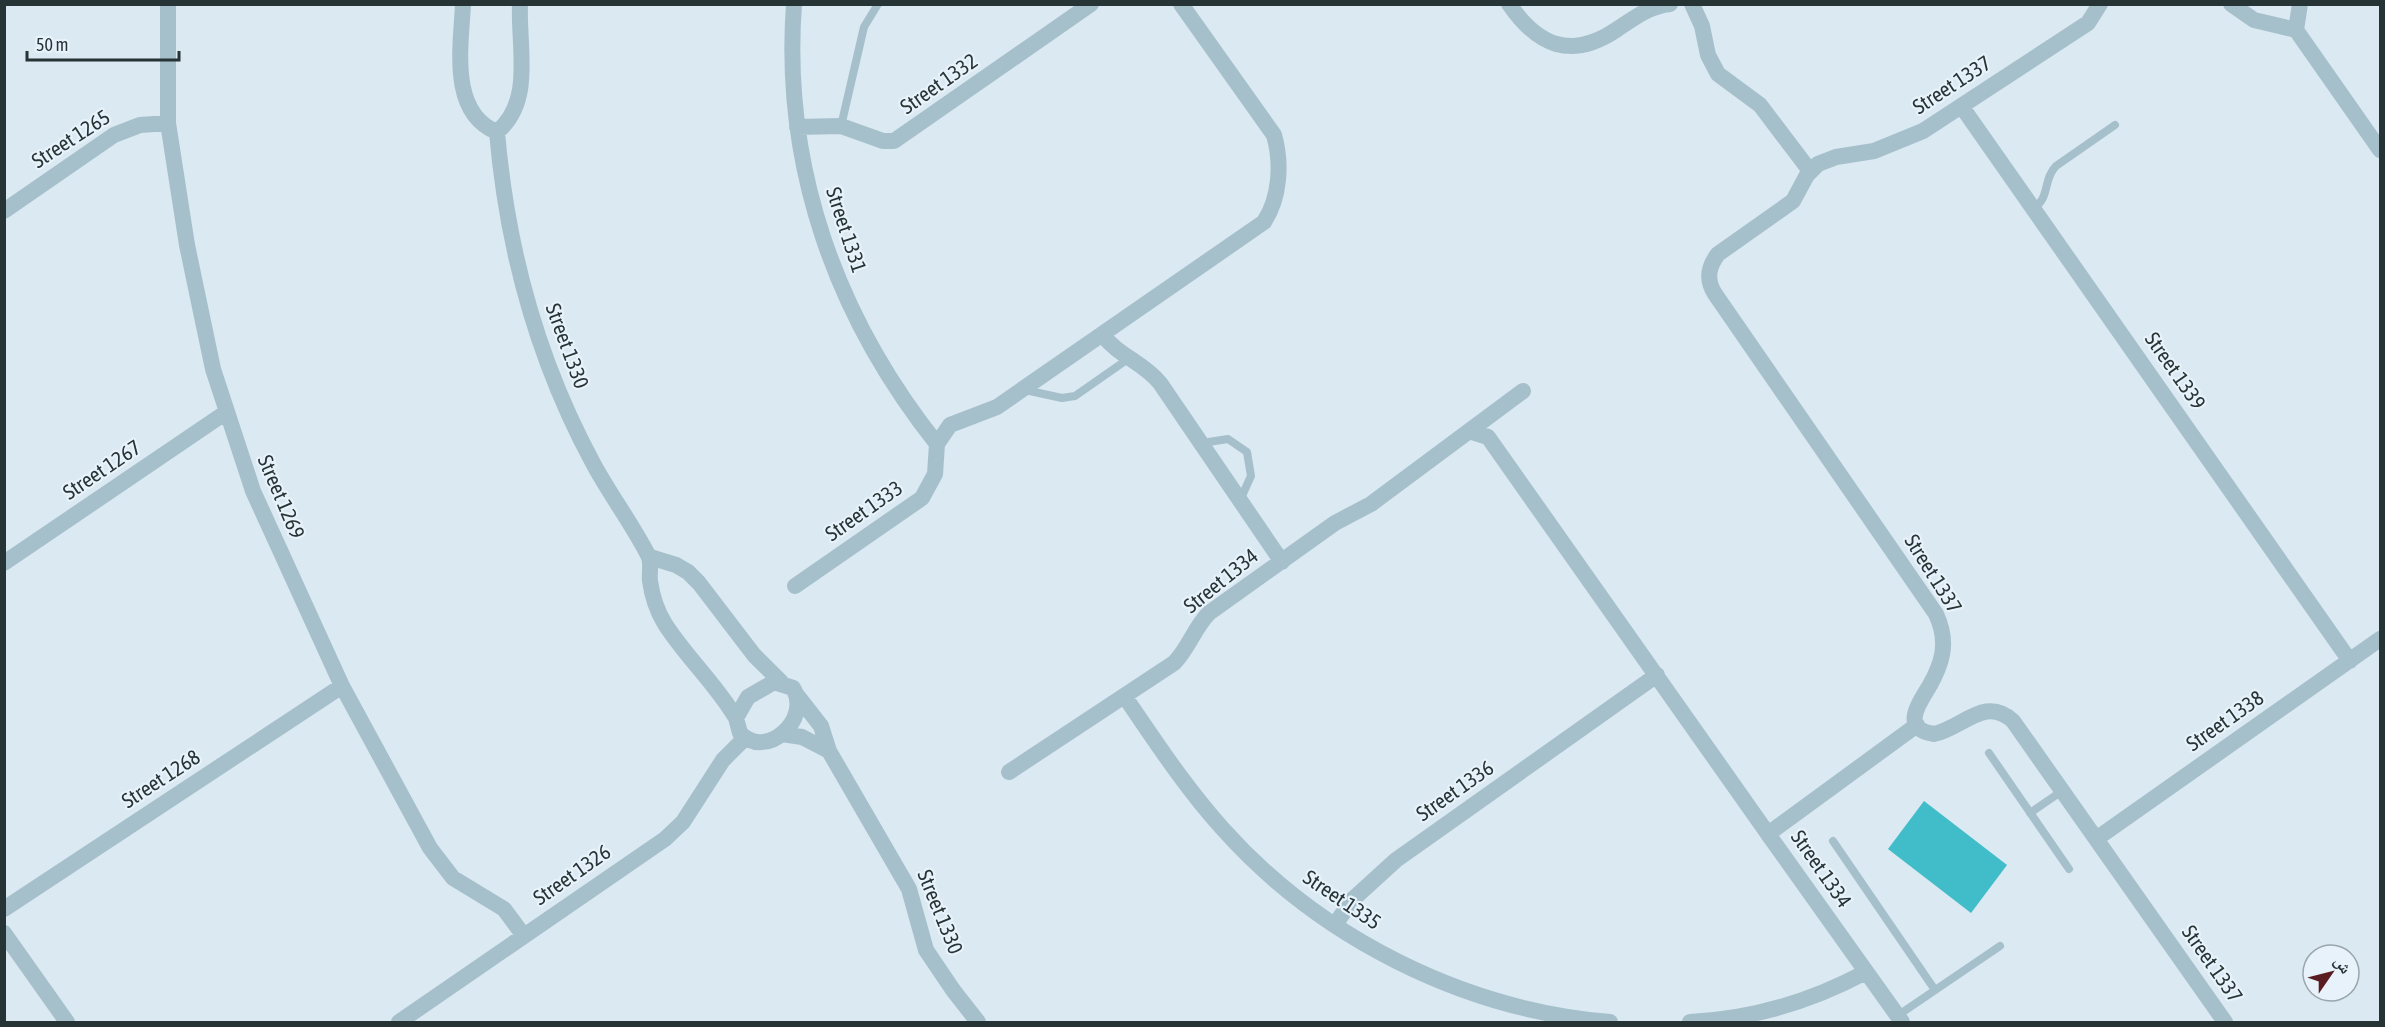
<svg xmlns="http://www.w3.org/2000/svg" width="2385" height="1027" viewBox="0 0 2385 1027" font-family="'Asap Condensed','Noto Naskh Arabic',sans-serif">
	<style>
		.building { fill: #41bdc9 }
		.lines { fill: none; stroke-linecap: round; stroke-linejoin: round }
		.service { stroke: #a6c0cb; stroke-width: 8 }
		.minor { stroke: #a6c0cb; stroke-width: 16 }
		.labels { text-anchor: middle; stroke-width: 4.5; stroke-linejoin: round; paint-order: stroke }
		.street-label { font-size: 21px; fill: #273436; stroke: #e7f2fa }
	</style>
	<rect width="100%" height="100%" fill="#dae9f2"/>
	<path class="building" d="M1924,801L2007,865L1971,913L1888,849Z"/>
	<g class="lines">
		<path class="service" d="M841,126L864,27L878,4
			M2034,208C2050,198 2043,179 2056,166L2115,125
			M1025,390L1062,398L1075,396L1128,359
			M1202,443L1228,439L1247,452L1251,476L1241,498
			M1989,753L2069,869
			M2030,813L2062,791
			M1833,841L1935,990
			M1897,1016L2000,946"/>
		<path class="minor" d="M168,4V123L187,245L213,369L253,491L342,686L430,848L453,878L504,909L524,936
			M463,4C461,46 449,113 497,132
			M794,4C782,167 836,317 937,444
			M1509,4C1538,46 1571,60 1616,30C1633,19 1649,6 1670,4
			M1692,4L1702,26L1708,55L1718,74L1760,105L1810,171
			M2100,4L2088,23L1923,131L1874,151L1836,157L1818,164L1807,175L1793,201L1718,254C1708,267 1706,280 1715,294L1936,614C1942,627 1945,640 1942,655C1940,665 1935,676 1930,685C1920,702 1899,729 1934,734C1963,728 1985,695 2013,721L2225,1022
			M2231,4L2254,20L2296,30
			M2300,4L2296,30L2380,150
			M1962,107L2350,661
			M797,127L841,126L883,141H894L1091,4
			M497,132C507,249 538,362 594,465C611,496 632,524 648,555C652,562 649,573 650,581C652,596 657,611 665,624C686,657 716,684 736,718
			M497,132C534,101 518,48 520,4
			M4,211L114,135L140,125L168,123
			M1102,334C1118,356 1143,362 1160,383L1282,562
			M1469,431L1488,437L1768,834
			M650,557L676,565L688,572L699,583L754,655L781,682
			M4,563L225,413
			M795,586L922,498L935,474L937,444L950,425L997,407L1264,222C1280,198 1282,163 1274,135L1181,4
			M774,682L793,688C812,719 766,761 740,733L736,718L748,697Z
			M796,694L821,726L829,751L909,889L926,950L953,990L978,1022
			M1125,697C1156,742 1185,787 1222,828C1320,938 1464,1010 1610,1022
			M782,734L802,737L829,751
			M1009,772L1174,663C1189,648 1194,628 1209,613L1335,523L1371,504L1523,391
			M2096,839L2380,639
			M4,909L342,686
			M1335,925L1351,901L1396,860L1657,675
			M4,933L67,1022
			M399,1022L665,839L683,822L723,760L745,738
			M1690,1022C1754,1019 1810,1002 1866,972
			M1902,1022L1768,834L1917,725"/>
	</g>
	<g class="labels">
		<g class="street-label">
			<text transform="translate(939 84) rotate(-35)" y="7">Street 1332</text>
			<text transform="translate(1952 85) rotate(-33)" y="7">Street 1337</text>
			<text transform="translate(71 139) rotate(-33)" y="7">Street 1265</text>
			<text transform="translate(846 230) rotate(72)" y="7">Street 1331</text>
			<text transform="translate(567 346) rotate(70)" y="7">Street 1330</text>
			<text transform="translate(2175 371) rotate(55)" y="7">Street 1339</text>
			<text transform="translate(102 470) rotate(-34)" y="7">Street 1267</text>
			<text transform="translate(281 497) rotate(67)" y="7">Street 1269</text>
			<text transform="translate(864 511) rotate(-35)" y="7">Street 1333</text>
			<text transform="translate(1933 574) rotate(58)" y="7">Street 1337</text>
			<text transform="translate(1221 581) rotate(-39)" y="7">Street 1334</text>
			<text transform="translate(2225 721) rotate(-35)" y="7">Street 1338</text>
			<text transform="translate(161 779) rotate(-33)" y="7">Street 1268</text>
			<text transform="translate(1455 791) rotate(-35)" y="7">Street 1336</text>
			<text transform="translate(1821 869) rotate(55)" y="7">Street 1334</text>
			<text transform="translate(572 875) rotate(-35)" y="7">Street 1326</text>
			<text transform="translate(1342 900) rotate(34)" y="7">Street 1335</text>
			<text transform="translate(940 912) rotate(68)" y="7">Street 1330</text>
			<text transform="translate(2212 964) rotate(55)" y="7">Street 1337</text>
		</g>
	</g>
	<rect width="2385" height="1027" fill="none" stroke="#273436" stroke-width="12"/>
	<g transform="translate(2331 973) rotate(55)"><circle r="28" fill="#e7f2fa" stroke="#9aa6ac" stroke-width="1.5"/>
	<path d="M0-4.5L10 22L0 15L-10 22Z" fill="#591c21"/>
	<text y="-9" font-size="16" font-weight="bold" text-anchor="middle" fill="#273436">ش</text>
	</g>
	<path d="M27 51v9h152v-9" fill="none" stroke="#273436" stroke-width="3"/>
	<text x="36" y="51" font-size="18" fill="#273436" stroke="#e7f2fa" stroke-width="4.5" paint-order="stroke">50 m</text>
</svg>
